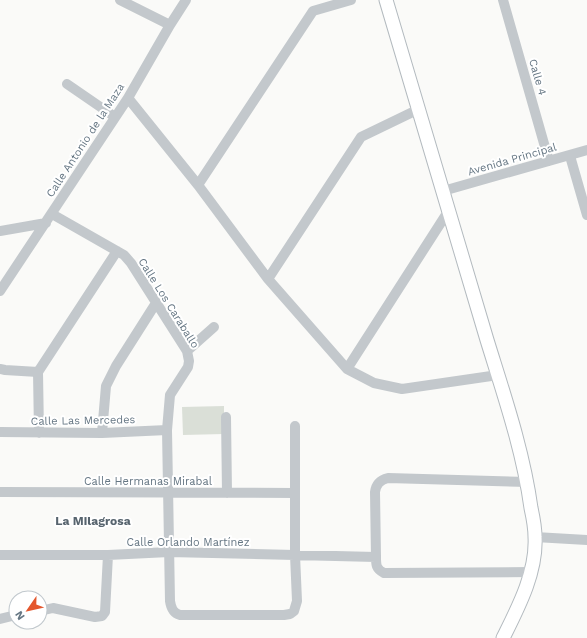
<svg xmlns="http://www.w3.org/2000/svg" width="587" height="638" viewBox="0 0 587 638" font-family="'Work Sans',sans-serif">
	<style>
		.green { fill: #dadfd7 }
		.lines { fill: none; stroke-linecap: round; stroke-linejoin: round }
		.secondary-casing { stroke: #b3babf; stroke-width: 15 }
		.street { stroke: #c3c8cc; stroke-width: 10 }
		.secondary { stroke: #fff; stroke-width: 13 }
		.labels { text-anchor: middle; stroke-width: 4; stroke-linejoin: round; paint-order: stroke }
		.street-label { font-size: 11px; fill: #657683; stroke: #fff }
		.neighbourhood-label { font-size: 12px; font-weight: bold; fill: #57646e; stroke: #fff }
	</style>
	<rect width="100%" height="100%" fill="#fafaf8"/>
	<path class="green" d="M224,406V434L183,435L182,407Z"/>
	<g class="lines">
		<defs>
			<path id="secondary" d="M386,0C420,113 454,226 487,340C504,395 523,450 531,508C533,517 535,528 535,537C537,572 518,608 503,638"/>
		</defs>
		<use href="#secondary" class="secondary-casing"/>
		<path class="street" d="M120,0L170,25
			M503,0L549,161
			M67,84L115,117
			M128,98L198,185L268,279L347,369L374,383L402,389L498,375
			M570,156L587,215
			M198,185L313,11L351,0
			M443,191L587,150
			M52,214L124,255L131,263L187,351L189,361L188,367L170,395L167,430L170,601C171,608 173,613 180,615H284L290,614L294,611L297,601L295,555V426
			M0,231L46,223
			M268,279L361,137L419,109
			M0,291L128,98L170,25L186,0
			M187,351L214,327
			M0,369L5,370L38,372
			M347,369L449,210
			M226,417L227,493
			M0,432L102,433L167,430
			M39,433L38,372L117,251
			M102,433L106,386L116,366L156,303
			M528,482L388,478C380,480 376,484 375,492L376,557C376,565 376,569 384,573L531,572
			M0,492L295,493
			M535,537L587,540
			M0,555H108L169,552L376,557
			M40,611L53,608L95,617L102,616L105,612L108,555
			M0,619L16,615"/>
		<use href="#secondary" class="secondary"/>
	</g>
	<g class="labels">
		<g class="street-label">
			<text transform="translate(538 77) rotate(74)" y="4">Calle 4</text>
			<text transform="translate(85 140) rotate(-57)" y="4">Calle Antonio de la Maza</text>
			<text transform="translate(512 159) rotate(-16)" y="4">Avenida Principal</text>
			<text transform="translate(169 303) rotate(58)" y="4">Calle Los Caraballo</text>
			<text transform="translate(83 420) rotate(-1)" y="4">Calle Las Mercedes</text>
			<text x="148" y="485">Calle Hermanas Mirabal</text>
			<text x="188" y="546">Calle Orlando Martínez</text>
		</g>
		<g class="neighbourhood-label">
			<text x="93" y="525">La Milagrosa</text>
		</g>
	</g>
	<g transform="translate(28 610) rotate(236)"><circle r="19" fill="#ffffff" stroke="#c1c8cd"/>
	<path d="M0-3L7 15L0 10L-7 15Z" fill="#e4572e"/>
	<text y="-6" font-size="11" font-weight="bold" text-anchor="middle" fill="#657683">N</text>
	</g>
</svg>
